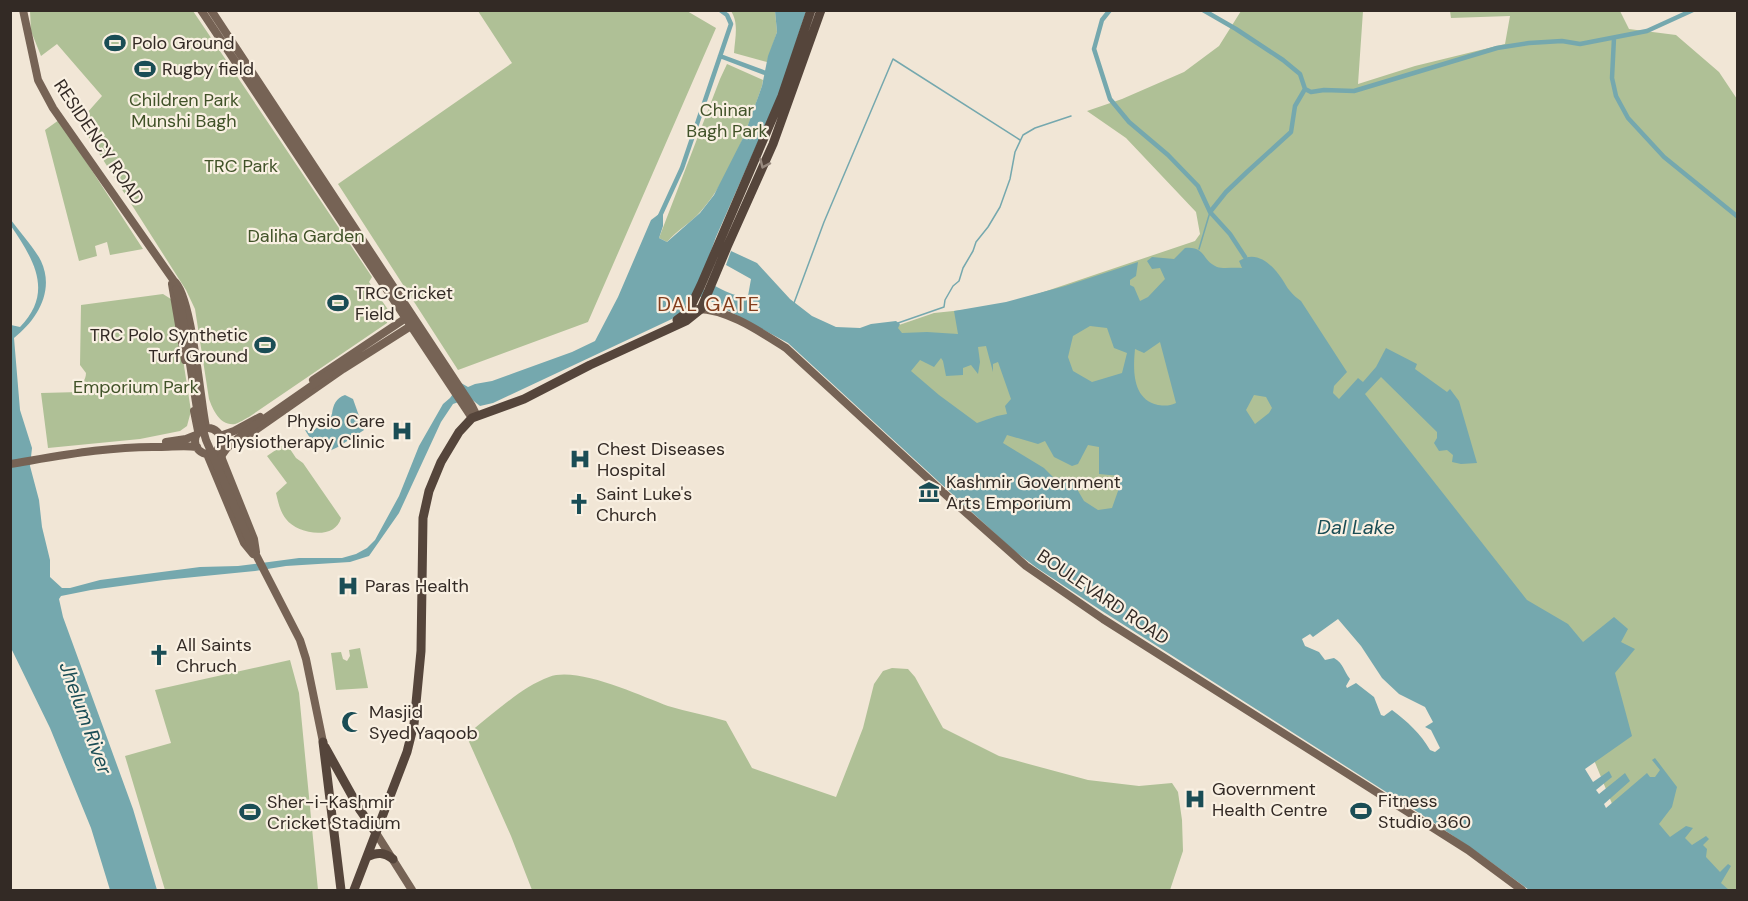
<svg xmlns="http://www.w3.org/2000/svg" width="1748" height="901" viewBox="0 0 1748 901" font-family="'DM Sans',sans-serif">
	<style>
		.green { fill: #afc096 }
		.water { fill: #75a8ae; fill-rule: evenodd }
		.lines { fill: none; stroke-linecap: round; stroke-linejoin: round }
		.stream { stroke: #75a8ae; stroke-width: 1.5 }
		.canal { stroke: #75a8ae; stroke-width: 4.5 }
		.major { stroke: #766355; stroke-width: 8 }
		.highway { stroke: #55453b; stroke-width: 9 }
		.major-bridge { stroke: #766355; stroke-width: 8 }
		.oneway { stroke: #97897e }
		.labels { text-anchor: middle; stroke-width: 4.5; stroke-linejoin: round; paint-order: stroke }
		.poi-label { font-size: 18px; fill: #332a25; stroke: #f9f0e2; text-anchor: start }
		.park-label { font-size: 18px; fill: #405228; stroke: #f9f0e2 }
		.street-label { font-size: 18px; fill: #332a25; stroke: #f9f0e2 }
		.neighbourhood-label { font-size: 20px; letter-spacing: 1.5px; fill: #843d1c; stroke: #f9f0e2 }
		.water-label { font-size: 20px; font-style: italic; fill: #1a4d55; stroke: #f9f0e2 }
	</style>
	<rect width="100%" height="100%" fill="#f1e6d6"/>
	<path class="green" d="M30,11H193L372,277L369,282L389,311L387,323L249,417C245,419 239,423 235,424C220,426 213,410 209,399L195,309L186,290L79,122L102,96L57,44L41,56L31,31Z
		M478,11H687L716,28L588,322L458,370L338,184L512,63Z
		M731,11H775L777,32L767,62L734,53C735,38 739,23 731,11Z
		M1241,11H1363L1358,84L1415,66L1505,44L1510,16L1451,18L1450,11H1620L1629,29L1676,35L1719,72L1737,99V890H1712L1615,811L1547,646L1353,563L1268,621L832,348L934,313L1002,306L1195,241L1200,234L1196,212L1126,138L1087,111L1122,99L1184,72L1219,46Z
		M727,64L763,80L762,86C747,129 731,177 701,211C691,223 677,230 667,242L659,238L720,79Z
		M59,120L143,249L110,255L107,242L95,246L97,256L79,261L45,130Z
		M163,294L174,301L191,411L187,426L180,431L140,439L48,448L41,393L80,392C80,384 86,381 86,373L80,365L81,305Z
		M286,443L296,458L303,463L341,518C335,541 297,534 286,519C280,512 278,501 276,493L287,483L267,456Z
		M360,648L368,688L336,690L331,653L341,652L343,659L347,661L350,656L349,650Z
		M290,660L299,693L318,890H165L125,756L171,743L155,690Z
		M892,668L908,669L915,677L943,728L999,756L1088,780L1139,786L1172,783L1178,792L1182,820L1183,851L1170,890H532L511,836L466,735C491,716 521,687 549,677C578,666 640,696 668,706C687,712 707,715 726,721L752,768L836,797L863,728L874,684L883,671Z"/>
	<path class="water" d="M775,11H806L780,92L716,237L698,287L712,293L715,286C725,291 737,298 748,296L751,279L726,265L731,251L757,263L790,299L812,316L836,327L860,328L871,324L896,321L900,324L898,328L902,333L927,332L958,334L954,311L1006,302L1065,286L1138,262L1136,276L1130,280V285L1134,287L1140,301L1148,297L1165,279L1160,268L1152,269L1147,261L1152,257L1174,259L1185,248C1206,246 1201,260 1217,267C1223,269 1235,267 1242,268L1239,261C1256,249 1272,264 1282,279C1285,283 1287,288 1290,291C1293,295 1297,298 1301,301L1347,372L1334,386L1333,393L1339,399L1358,378L1363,382L1376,367L1386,348L1417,364L1415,369L1447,392L1450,389L1459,401L1477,463L1461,464L1452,462L1453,455L1447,450L1439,451L1434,443L1437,438V432L1381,377L1365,394L1527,600L1568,624L1583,642L1614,617L1628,629L1621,642L1635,649L1615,673L1632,736L1585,769L1593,782L1609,771L1612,777L1596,790L1599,794L1625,773L1630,781L1604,804L1606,808L1647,773L1650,777H1655L1660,770L1652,760L1655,758L1677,787L1672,807L1659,824L1670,837L1686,826L1693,828L1685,838L1692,845L1706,836L1709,839L1703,845L1707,849L1706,857L1720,872L1728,864L1731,866L1721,883L1729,890H1529L1481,855L1427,818L1102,611L1037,568L1013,550L788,343L712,302L710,300L695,295L683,313L674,318L493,403L480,406L470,398L453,404L441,422L399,513L369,556L350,562L286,566L255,571L164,580L91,590L61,596L59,599L63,617L133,809L157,890H110L91,828L50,728L11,648L10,323L11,325L20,327C54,292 34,260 11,226V220C19,231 35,249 41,261C55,291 37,320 14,338L20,410L32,448L30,466L39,500L42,527L50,560V577L62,588H70L100,580L200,567L238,566L299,558H342L356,554L367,548L375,540L399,496L419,446L443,404L450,398L461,383L468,387L475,384L492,381L514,373L572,352L595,341L618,297L651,220L659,214L663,215V226L659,238L667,242L700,213L714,195L744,136L762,86L768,56L777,32ZM1090,326L1107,328L1114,348L1127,353L1122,373L1092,382L1073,371L1068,357L1073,336ZM1160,342L1176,403C1169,406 1166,406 1158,405C1132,399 1133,370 1135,349L1144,353ZM986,346L993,372V364L998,362L1011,399L1005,406L1007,414L997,416L977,423L939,395L911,371L920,360L934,367L941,358L943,361L946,376L963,375V368L971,365L978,374L980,362L978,347ZM1254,395L1266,397L1272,408L1269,413L1255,424L1246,410ZM1007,435L1038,444L1045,441L1054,457L1072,466L1078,464L1088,445L1099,447V474L1120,476L1118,491L1112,508L1098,510L1084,501L1070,477L1054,478L1044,468L1003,443ZM1338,619L1361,646L1382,678L1399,694L1425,707L1433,722L1425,727L1431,730L1440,748L1435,752L1430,750C1421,734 1407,721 1392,710L1384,716L1381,715L1374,697L1356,683L1347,688L1346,686L1350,679C1343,670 1344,664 1334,658L1325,660L1319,652L1305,646L1302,639L1310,634L1313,637Z
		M345,395L353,399L364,430L338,447L325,453L327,448C323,441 319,438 310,438L305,430L312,432L332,414C333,405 336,398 345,395Z"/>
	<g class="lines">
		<path class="stream" d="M1199,249L1210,212
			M794,303L824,222L893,59L1020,140
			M898,323L944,307L945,300L953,286L959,281L963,268L973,251L976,242L988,227L1000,207L1010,179L1015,152L1023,135L1035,128L1071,116"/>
		<path class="canal" d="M1110,10L1102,20L1094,49L1110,99L1129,122L1168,155L1198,186L1210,212L1230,234L1245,257
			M1203,10L1236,29L1283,60L1300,74L1305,89L1311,92L1324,90L1354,91L1497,48L1529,43L1562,41L1580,44L1647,31L1693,10
			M1614,38L1612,78L1616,96L1628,118L1664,157L1738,217
			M720,56L768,74
			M1210,212L1226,192L1247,172L1291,132L1295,106L1305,89
			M659,218L682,168L731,24L727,15L720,10"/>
		<path class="major" d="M23,10L38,80L53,108L174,281C192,295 200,399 206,427
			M201,10L472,418
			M211,10L472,406L477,416
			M172,284L185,360
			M696,309C726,308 762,333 786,348L946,495L1026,566L1103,619L1468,850L1522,890
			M313,380L409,316
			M194,411L198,431
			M195 441a13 13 0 1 1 26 0a13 13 0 1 1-26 0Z
			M220,436L234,431L260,417
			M166,442L186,439L196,435
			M221,445L235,441L247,436L343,369L414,324
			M218,449L254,539L256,552
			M207,454L244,543L253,554
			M10,464C59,456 110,446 159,447C172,447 184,445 197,447
			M252,547L300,640L306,659L323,742
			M376,833L412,890"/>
		<path class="highway" d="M677,320L688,312L701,285L782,96L811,10
			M323,742L341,890
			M325,747L360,810L376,833
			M367,857C377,852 384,852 393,859
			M354,890L407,752L414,724L421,651L423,518L429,491L441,462L459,432L472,418L524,399L590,365L686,321L701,309L727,247L773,144L821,10"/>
		<path class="major-bridge" d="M176,289L180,300L197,409L206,440L252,547
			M219,467L222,455L227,448L245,432L330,373"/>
	</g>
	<defs><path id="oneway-chevron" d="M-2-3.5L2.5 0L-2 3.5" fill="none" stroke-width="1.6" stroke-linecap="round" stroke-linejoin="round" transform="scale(1.5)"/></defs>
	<use class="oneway" href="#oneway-chevron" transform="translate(764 164) rotate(114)"/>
	<defs>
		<symbol id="stadium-bare" viewBox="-9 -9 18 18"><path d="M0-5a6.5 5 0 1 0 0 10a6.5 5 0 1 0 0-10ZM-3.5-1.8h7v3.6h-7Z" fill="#1a4d55" stroke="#f9f0e2" stroke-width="2.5" paint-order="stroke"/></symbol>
		<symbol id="hospital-bare" viewBox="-9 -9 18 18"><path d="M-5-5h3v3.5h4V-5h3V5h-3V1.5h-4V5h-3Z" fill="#1a4d55" stroke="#f9f0e2" stroke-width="2.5" paint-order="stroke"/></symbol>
		<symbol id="museum-bare" viewBox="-9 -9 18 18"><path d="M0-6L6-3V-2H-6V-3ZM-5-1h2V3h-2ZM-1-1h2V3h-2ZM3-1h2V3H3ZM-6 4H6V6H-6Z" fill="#1a4d55" stroke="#f9f0e2" stroke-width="2.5" paint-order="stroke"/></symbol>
		<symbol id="church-bare" viewBox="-9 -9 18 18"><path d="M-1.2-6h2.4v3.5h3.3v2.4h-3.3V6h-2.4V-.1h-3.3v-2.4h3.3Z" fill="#1a4d55" stroke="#f9f0e2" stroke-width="2.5" paint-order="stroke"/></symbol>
		<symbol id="mosque-bare" viewBox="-9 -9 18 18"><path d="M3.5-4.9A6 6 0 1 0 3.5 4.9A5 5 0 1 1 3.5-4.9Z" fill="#1a4d55" stroke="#f9f0e2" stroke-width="2.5" paint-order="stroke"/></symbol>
	</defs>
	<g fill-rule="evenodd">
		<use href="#stadium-bare" x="100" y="28" width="30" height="30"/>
		<use href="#stadium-bare" x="130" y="54" width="30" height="30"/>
		<use href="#stadium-bare" x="323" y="288" width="30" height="30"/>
		<use href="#stadium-bare" x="250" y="330" width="30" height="30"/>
		<use href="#hospital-bare" x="387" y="416" width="30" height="30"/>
		<use href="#hospital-bare" x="565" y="444" width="30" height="30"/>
		<use href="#museum-bare" x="914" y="477" width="30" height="30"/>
		<use href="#church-bare" x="564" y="489" width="30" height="30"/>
		<use href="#hospital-bare" x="333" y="571" width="30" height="30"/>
		<use href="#church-bare" x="144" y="640" width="30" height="30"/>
		<use href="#mosque-bare" x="337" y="707" width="30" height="30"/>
		<use href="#hospital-bare" x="1180" y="784" width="30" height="30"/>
		<use href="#stadium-bare" x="1346" y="796" width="30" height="30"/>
		<use href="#stadium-bare" x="235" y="797" width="30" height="30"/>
	</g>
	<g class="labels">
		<g class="poi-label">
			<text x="132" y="49">Polo Ground</text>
			<text x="162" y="75">Rugby field</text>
			<text x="355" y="299">TRC Cricket<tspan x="355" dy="21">Field</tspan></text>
			<text x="248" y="341" text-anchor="end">TRC Polo Synthetic<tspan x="248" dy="21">Turf Ground</tspan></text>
			<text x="385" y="427" text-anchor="end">Physio Care<tspan x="385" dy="21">Physiotherapy Clinic</tspan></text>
			<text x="597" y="455">Chest Diseases<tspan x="597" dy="21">Hospital</tspan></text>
			<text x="946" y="488">Kashmir Government<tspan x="946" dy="21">Arts Emporium</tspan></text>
			<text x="596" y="500">Saint Luke's<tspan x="596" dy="21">Church</tspan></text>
			<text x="365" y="592">Paras Health</text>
			<text x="176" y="651">All Saints<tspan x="176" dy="21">Chruch</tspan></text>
			<text x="369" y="718">Masjid<tspan x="369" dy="21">Syed Yaqoob</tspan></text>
			<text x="1212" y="795">Government<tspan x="1212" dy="21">Health Centre</tspan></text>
			<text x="1378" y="807">Fitness<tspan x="1378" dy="21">Studio 360</tspan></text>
			<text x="267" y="808">Sher-i-Kashmir<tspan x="267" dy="21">Cricket Stadium</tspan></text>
		</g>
		<g class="park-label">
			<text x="184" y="106">Children Park<tspan x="184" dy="21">Munshi Bagh</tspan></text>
			<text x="727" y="116">Chinar<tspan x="727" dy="21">Bagh Park</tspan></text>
			<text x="241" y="172">TRC Park</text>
			<text x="306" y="242">Daliha Garden</text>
			<text x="136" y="393">Emporium Park</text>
		</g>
		<g class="street-label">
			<text transform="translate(99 142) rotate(56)" y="6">RESIDENCY ROAD</text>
			<text transform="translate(1103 597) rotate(34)" y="6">BOULEVARD ROAD</text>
		</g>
		<g class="neighbourhood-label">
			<text x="709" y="311">DAL GATE</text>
		</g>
		<g class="water-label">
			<text x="1356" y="534">Dal Lake</text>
			<text transform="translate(86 718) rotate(70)" y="7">Jhelum River</text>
		</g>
	</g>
	<rect width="1748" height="901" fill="none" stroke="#332a25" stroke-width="24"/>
</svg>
